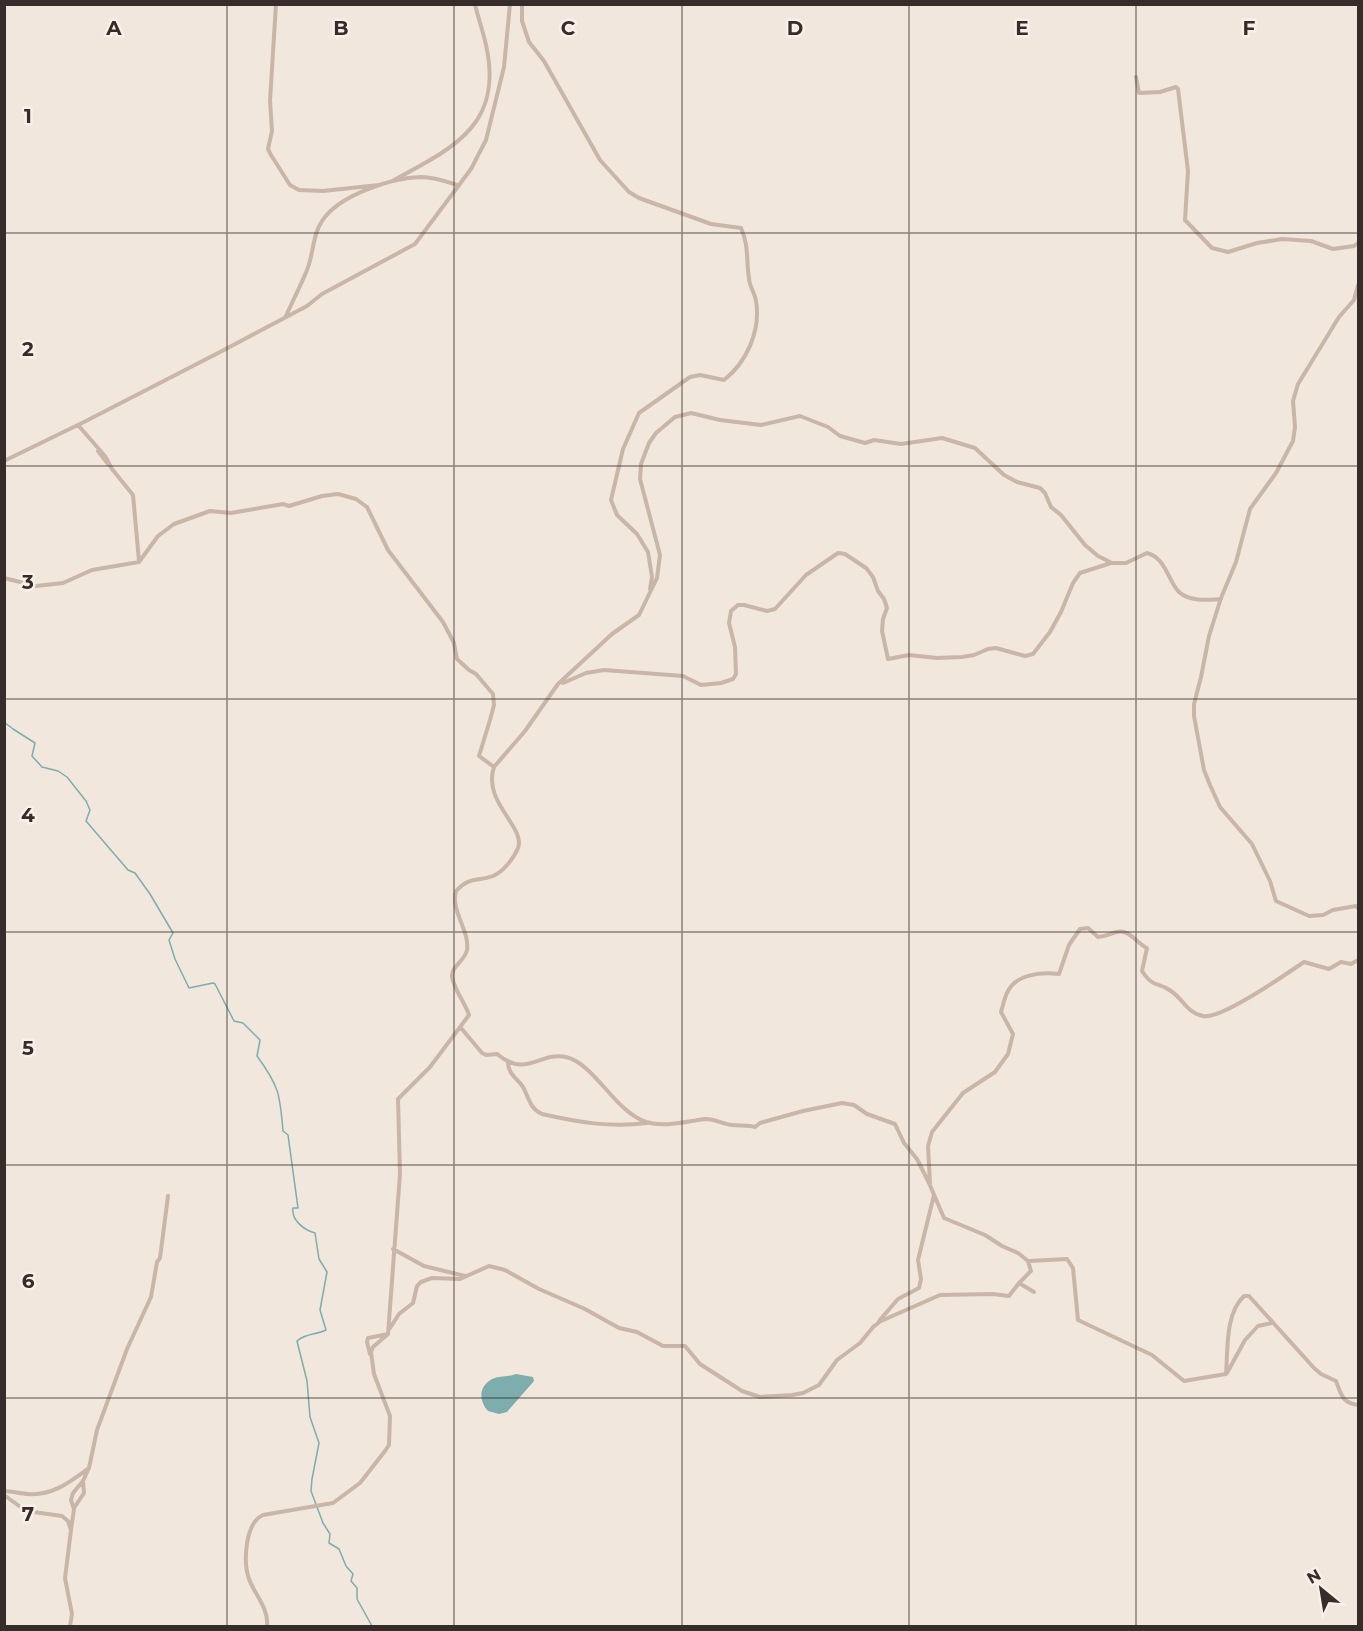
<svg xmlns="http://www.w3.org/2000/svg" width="1363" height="1631" viewBox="0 0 1363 1631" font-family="Montserrat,sans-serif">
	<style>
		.water { fill: #7dadad }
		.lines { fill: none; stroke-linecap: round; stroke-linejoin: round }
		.stream { stroke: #7dadad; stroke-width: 1.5 }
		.minor { stroke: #c9b6a9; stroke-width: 4 }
		.grid { fill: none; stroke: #362c29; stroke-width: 1.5; stroke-opacity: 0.55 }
		.grid-label { font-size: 20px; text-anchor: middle; font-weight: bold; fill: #362c29; stroke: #f9f1e9; stroke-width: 5; stroke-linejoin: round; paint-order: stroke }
	</style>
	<rect width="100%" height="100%" fill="#f1e7dd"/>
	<path class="water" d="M516,1374L533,1377L534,1381L507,1412L499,1414L488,1411C479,1401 478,1387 492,1379C499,1376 508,1377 516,1374Z"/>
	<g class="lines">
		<path class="stream" d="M4,722L13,729L35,743L32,756L42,767L58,771L67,777L86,801L90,810L86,821L128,870L135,873L150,894L173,933L169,940L175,959L189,988L213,983L215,984L234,1021L243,1023L260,1040L257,1056C279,1086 280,1094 283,1131L288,1135L298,1208H293C291,1220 304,1230 315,1233L319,1259L327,1272L320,1310L326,1330C316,1335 306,1333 297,1341L307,1381L310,1417L319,1443L312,1479L311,1491L323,1523L330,1534L329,1543L339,1549L346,1566L353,1574L351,1581L357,1588V1599L372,1626"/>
		<path class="minor" d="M276,4L270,101L272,131L268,149L271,155L290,185L299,190L323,191L379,185
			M522,4V21L529,42L544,61L600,160L629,192L639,198L711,224L741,228C749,245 746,260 749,278C749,286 755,293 756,301C761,330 747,362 724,380L700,375L690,377L639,413L623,449L611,500L617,515L637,534L648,552L652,577L650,589
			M1136,77L1139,93L1160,92L1176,87L1178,89L1188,171L1185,220L1212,248L1228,252L1257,243L1282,239L1311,241L1333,249L1354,246L1358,243
			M394,180C453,148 504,125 486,45C483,31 478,18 475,4
			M1358,285L1354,300L1339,317L1298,384L1293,401L1295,427L1293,441L1276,473L1250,509L1236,562L1221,598L1209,636L1201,677L1194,704V716L1204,770L1210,785L1220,807L1252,844L1270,881L1276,901L1309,916L1323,915L1333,910L1356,906L1358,908
			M286,316C293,300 301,285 307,270C314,253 312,236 322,221C339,195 391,178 421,177C434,177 445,181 457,185
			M78,425L105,456L112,469L133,495L139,561
			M98,451L108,464
			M4,461L84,422L222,351L307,306L322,294L415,244L471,169L486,140L504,67L510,4
			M4,578L36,586L63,583L92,570L139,562L158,536L174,524L210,511L231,513L283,504L289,506L322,496L338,494L356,499L367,507L388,550L443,622L454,643L457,659L469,670L476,674L493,694L494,705L490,720L479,756L494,767C482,802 526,827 518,848C514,858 503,872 493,876C477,882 470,876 456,891C450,910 470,931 467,950C465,961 451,966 452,977C455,992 465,1002 469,1015L430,1067L398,1099L400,1174L388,1334L373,1347L371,1352L374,1374L390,1416L389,1445L385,1451L360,1483L333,1503L263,1515C245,1523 243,1562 249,1579C255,1595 269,1609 267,1626
			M563,683L586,673L604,670L683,676L701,685L721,683L733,679L736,674L735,647L729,623L731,611L738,605H744L767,611L775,609L806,575L838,553L845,554L866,568L873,577L878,591L884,599L887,608L883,619L882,631L888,659L909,655L937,658L962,657L974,655L988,649L996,648L1025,656L1033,654L1050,632L1061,612L1073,583L1080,573L1111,563
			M494,767L525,731L558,684L612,634L639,615L657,578L660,555L640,479L641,464L649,443L656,433L675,417L691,413L720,420L761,425L800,416L828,427L840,436L865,443L874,440L901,444L942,438L975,448L1004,475L1017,482L1040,488L1045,493L1051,507L1061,515L1085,545L1098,556L1112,563H1126L1147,553C1166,558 1168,581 1179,592C1190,602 1208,600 1221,599
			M461,1028L482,1053L486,1055L497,1054C527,1079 540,1051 566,1057C595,1064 614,1111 646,1122C665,1128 687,1121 706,1119C715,1119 723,1124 732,1125C740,1126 748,1125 755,1127L760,1123L803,1111L842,1103L854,1105L867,1114L895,1124L904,1143L917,1159L929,1183L944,1218L985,1235L1002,1246L1018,1253L1028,1261L1031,1271L1019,1283L1009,1296L993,1294L940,1295L881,1321L873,1327
			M508,1063C508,1074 518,1079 523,1087C529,1098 530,1109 542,1114C577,1122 611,1128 647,1123
			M930,1183L928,1146L932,1132L963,1093L995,1072L1008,1054L1013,1034L1001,1012C1003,1006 1004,999 1007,993C1015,974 1041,972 1059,974L1069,945L1080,929L1088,928L1098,937C1106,937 1110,933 1117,932C1130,929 1137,944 1147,948L1142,971C1154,989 1157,981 1171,991C1183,999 1187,1013 1203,1016C1221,1020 1286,974 1304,962L1329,969L1341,962L1351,964L1358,960
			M393,1249L424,1266L465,1276
			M1029,1261L1067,1259L1073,1268L1078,1320L1152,1355L1184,1381L1226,1374C1228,1349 1225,1314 1244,1296H1249L1314,1368L1321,1374L1336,1381C1341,1394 1342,1403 1358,1405
			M1019,1283L1034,1292
			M879,1321L898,1299L919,1288L921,1279L918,1260L934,1195
			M390,1328L399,1314L413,1303L417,1286L421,1282L432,1278L460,1279L489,1266L505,1270L539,1289L585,1309L619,1328L637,1332L663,1346H685L700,1364L742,1391L760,1397L792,1395L803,1393L819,1385L837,1360L860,1343L874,1326
			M370,1354L367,1342L368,1338L388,1334
			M1227,1373L1245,1340L1258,1326L1272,1323
			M4,1491C13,1491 20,1494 28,1494C53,1496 71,1481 89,1468L97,1430L127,1349L151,1297L157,1262L160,1258L168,1196
			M4,1495L26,1511L62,1516L68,1521L71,1530L65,1578L72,1614L70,1626
			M74,1508L84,1493L83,1481
			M71,1530L74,1509L71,1500L73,1493L83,1481L89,1468"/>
	</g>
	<path class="grid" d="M227,4V1626M454,4V1626M682,4V1626M909,4V1626M1136,4V1626M4,233H1358M4,466H1358M4,699H1358M4,932H1358M4,1165H1358M4,1398H1358"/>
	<g class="grid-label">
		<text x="114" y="35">A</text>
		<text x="341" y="35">B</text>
		<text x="568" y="35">C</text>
		<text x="795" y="35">D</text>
		<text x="1022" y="35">E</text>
		<text x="1249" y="35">F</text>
		<text x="28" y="123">1</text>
		<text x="28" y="356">2</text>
		<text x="28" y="589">3</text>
		<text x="28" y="822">4</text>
		<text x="28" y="1055">5</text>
		<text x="28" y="1288">6</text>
		<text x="28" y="1521">7</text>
	</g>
	<rect width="1363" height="1631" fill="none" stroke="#362c29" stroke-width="12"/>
	<g transform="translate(1321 1589) rotate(330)" stroke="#f9f1e9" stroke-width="4.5" paint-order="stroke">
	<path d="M0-4.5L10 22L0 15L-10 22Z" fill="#362c29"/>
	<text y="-9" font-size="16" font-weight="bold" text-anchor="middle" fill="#362c29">N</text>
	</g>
</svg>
